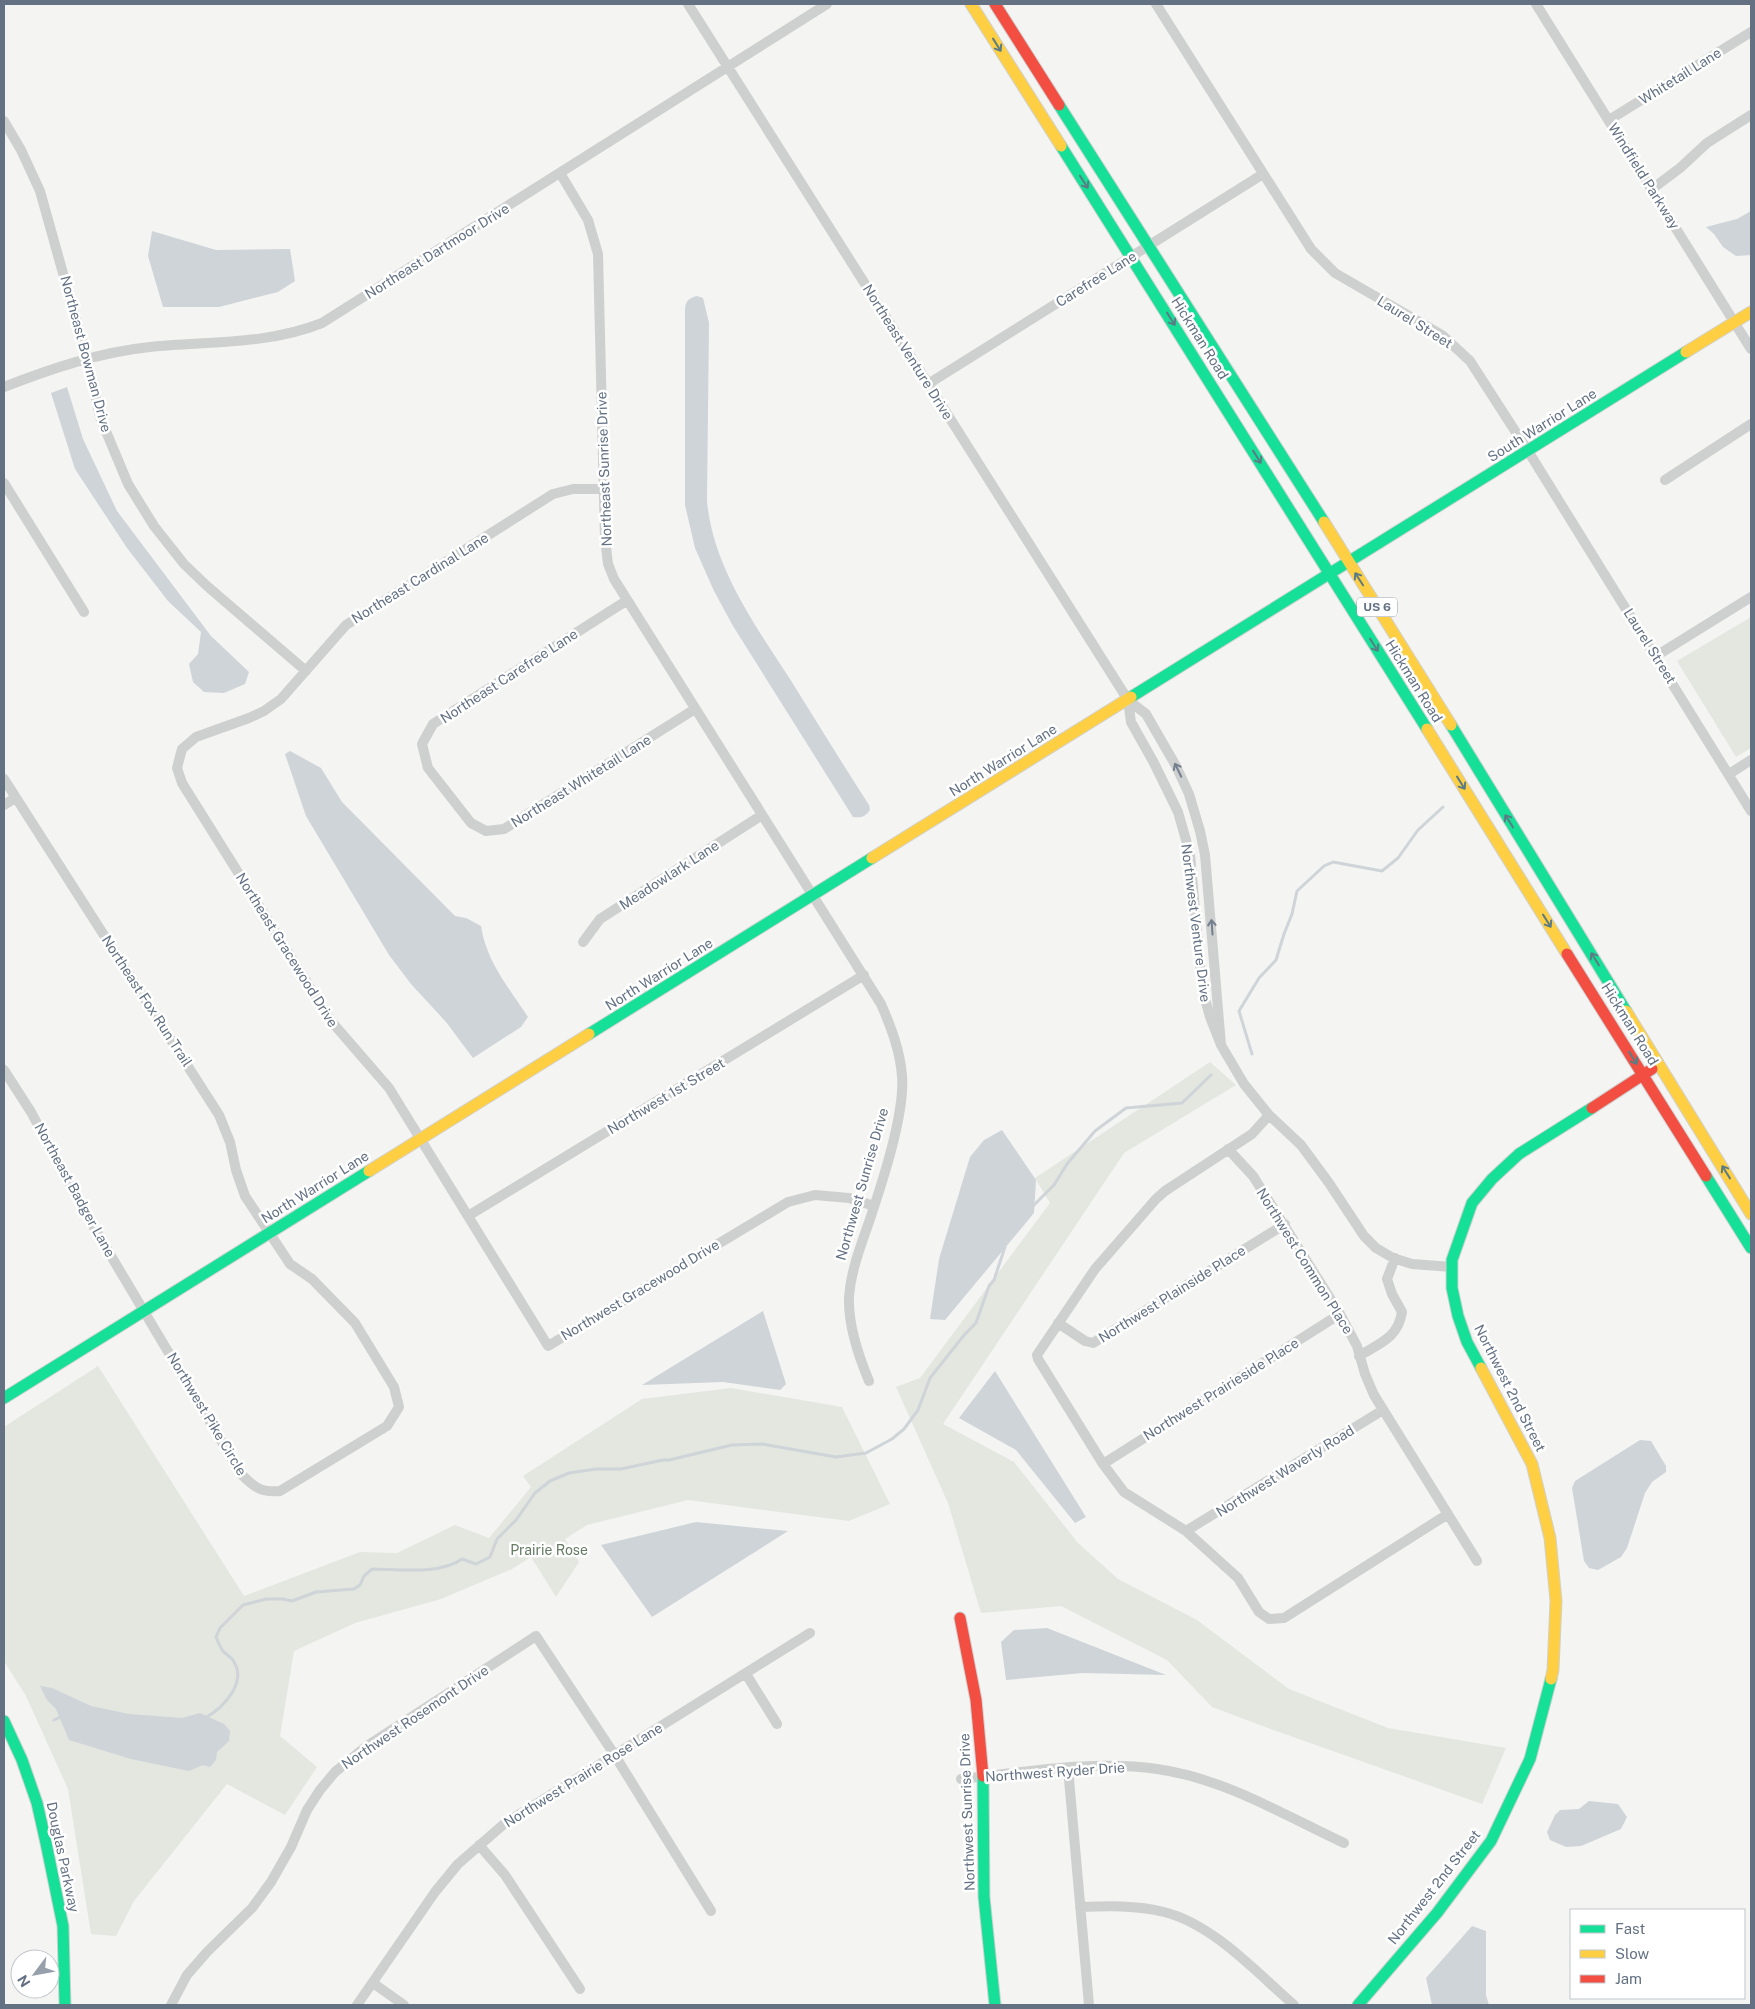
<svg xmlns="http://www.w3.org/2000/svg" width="1755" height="2009" viewBox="0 0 1755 2009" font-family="'Public Sans',sans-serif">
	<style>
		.green { fill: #e3e7e0 }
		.water { fill: #ced4d8 }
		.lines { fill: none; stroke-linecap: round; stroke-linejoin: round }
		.stream { stroke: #ced4d8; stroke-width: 3 }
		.fast-casing { stroke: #cfd1d1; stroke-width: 13 }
		.slow-casing { stroke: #cfd1d1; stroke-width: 13 }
		.jam-casing { stroke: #cfd1d1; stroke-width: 13 }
		.street { stroke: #cecfcf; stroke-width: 10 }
		.fast { stroke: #16e098; stroke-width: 11 }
		.slow { stroke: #ffcf43; stroke-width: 11 }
		.jam { stroke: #f24e42; stroke-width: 11 }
		.oneway { stroke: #5b7c85 }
		.oneway2 { stroke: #737f8e }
		.labels { text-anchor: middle; stroke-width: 5; stroke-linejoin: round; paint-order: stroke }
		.shield { fill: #fff; stroke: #929ca8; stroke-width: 1 }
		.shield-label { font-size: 12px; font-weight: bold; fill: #637183 }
		.street-label { font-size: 14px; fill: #637183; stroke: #fff }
		.park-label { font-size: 14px; fill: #647a62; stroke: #fff }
	</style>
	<rect width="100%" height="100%" fill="#f4f4f2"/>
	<path class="green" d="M1751,617V748L1736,757L1677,661Z
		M1210,1062L1236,1085L1124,1153L943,1424L1014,1462L1078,1543L1118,1579L1197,1620L1289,1689L1388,1728L1506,1748L1482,1804L1268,1728L1212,1707L1167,1660L1061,1606L981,1613L948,1503L896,1387L920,1378L1050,1203L1035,1178Z
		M98,1366L244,1596L360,1552L397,1553L455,1525L489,1538L531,1487L523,1476L642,1399L731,1388L842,1407L890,1504L849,1521L688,1500L587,1525L565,1539L579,1562L556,1597L531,1557L512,1569L441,1599L355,1623L294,1651L280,1736L317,1767L285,1815L227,1784L134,1901L116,1936L91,1934L68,1789L26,1696L4,1661V1427Z"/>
	<path class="water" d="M1751,211V255L1736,256L1723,247L1714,234L1706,227L1737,219Z
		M152,231L216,250L290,249L295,281L278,292L219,307H163L148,256Z
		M697,296L703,298L709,323L707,501C713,567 755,625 790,679C816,721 842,763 869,805L870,810C865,817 861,818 853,817L733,626L714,591L695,548L685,505V314C685,303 686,299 697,296Z
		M67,387L83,439L117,511L211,636L249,672L245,684L224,693L204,692L193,682L189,664L198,654L201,632L168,601L127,548L75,469L51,393Z
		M290,751L321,768L342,802L455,916L466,918L481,926C486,961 509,988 528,1017L521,1027L473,1058L446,1022L411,984L389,955L306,816L285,754Z
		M1002,1130L1036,1180L1034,1213L945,1320L930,1319L939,1259L970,1157L984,1140Z
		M763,1311L786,1384L780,1390L723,1382L642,1385Z
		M995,1371L1086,1517L1075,1523L1016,1450L959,1418Z
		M1640,1440L1651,1441L1666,1466V1472L1652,1482L1645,1493L1627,1548L1621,1557L1598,1570L1589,1568L1584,1561L1572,1488L1575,1481Z
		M696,1522L788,1531L652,1617L601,1545Z
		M1047,1628L1166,1675L1083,1673L1006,1680L1001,1642L1014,1630Z
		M40,1686L52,1688L91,1706L129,1714L182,1718L200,1713L224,1724L230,1731L229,1741L217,1752L216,1760L210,1767L203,1765L189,1771L131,1759L69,1740L56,1709L47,1700Z
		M1589,1801L1618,1804L1627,1817L1621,1829L1581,1846L1566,1847L1550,1840L1547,1832L1555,1815L1560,1810L1579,1809Z
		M1472,1926L1486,1931V1995L1489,2005H1432L1426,1978Z"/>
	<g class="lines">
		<path class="stream" d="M1252,1054L1239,1011L1259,978L1276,960L1284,934L1292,914L1297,891L1324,866L1333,862L1382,871L1398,858L1418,830L1443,807
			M1032,1207L1054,1185L1067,1164L1095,1131L1126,1108L1182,1103L1211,1075
			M205,1718C223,1708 247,1683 234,1662C232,1657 226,1655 223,1651C220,1647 218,1642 216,1637L220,1628L243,1605L266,1599H283L292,1601L316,1592L354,1589L360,1585L364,1576L372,1569C398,1569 440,1575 462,1559L476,1564L490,1557L497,1539L516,1520L535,1493L550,1481L569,1473L596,1469H621L663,1460H669L732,1445L762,1444L836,1457L866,1453L892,1439L904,1429L918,1410L930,1378L965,1334L976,1323L989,1286L994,1280L1005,1247
			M54,1720L62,1716"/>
		<defs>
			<path id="fast" d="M1059,105L1324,522
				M1061,146L1427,729
				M1131,697L1686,352
				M1451,725L1626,1011
				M589,1034L872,858
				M1706,1176L1751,1248
				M1481,1368L1467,1342L1458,1316L1452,1288V1260L1472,1203L1492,1179L1519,1154L1592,1108
				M4,1398L369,1171
				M4,1721L22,1760L37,1803L46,1843L63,1926L65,2005
				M983,1776L984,1897L995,2005
				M1358,2005L1437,1913L1491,1841L1530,1759L1551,1679"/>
			<path id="slow" d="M971,4L1061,146
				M1686,352L1751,312
				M1324,522L1451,725
				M1427,729L1567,954
				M872,858L1131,697
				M1626,1011L1751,1214
				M369,1171L589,1034
				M1481,1368L1532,1464L1550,1538L1556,1601L1553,1670L1551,1679"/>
			<path id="jam" d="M995,4L1059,105
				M1567,954L1706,1176
				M1592,1108L1652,1069
				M960,1618L976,1700L983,1776"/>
		</defs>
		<use href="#fast" class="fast-casing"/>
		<use href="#slow" class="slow-casing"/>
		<use href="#jam" class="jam-casing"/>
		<path class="street" d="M688,4L1128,700L1146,714L1176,766L1189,794L1200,831L1205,855L1221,1045
			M1156,4L1311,249L1335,273L1442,335L1470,361L1528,451L1751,811
			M1536,4L1751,349
			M1609,120L1751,32
			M4,121L21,150L40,191L87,359L100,417L128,484L154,526L184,564L207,586L306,671
			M560,173L588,220L598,254L605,538L608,564L614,579L881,1004C891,1027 900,1050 902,1076C905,1113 883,1180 871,1216C862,1243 851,1269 849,1297C848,1326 858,1355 869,1381
			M1652,189L1680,168L1707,143L1751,115
			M928,384L1263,174
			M4,387C50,369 100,352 150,347C208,341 267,345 322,323L827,4
			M1665,480L1751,424
			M4,483L84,612
			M604,489H573L553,494L346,625L281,699L264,711L249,718L196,737L182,749L177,768L182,783L331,1021L389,1088L548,1346L788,1202L815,1195L849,1198L874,1206
			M626,601L433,724L422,744L428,768L471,823L486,831L504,829L695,709
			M1656,656L1751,597
			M1128,700L1131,722L1154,763L1178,812L1190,854L1202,988L1210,1017L1221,1045L1244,1084L1269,1115L1301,1145L1329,1183L1364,1236L1376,1248L1393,1258L1412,1264L1452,1267
			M1729,774L1751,760
			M4,779L219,1115L230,1142L236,1170L245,1196L290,1264L312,1279L355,1323L394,1387L399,1407L387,1426L280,1491C261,1493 254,1487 241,1474L86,1214L31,1112L4,1070
			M4,805L15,798
			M583,942L600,919L762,815
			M1269,1115L1252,1134L1165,1191L1156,1199L1095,1269L1037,1355L1038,1359L1103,1464L1124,1492L1186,1531L1238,1578L1259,1612L1269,1619L1284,1618L1448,1514
			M1228,1149L1253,1176L1340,1314L1357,1346L1365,1374L1374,1395L1477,1561
			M468,1216L864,975
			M1058,1323L1085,1341L1093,1343L1285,1224
			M1359,1356C1380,1343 1398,1338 1402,1312L1392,1294L1387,1279L1395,1258
			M1103,1464L1340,1314
			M1186,1531L1383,1410
			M746,1674L777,1724
			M1068,1768L1089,2005
			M961,1779C1025,1772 1093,1760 1157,1769C1223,1778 1284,1815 1344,1843
			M479,1845L505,1875L580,1989
			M1080,1907C1108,1906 1136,1905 1164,1912C1213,1924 1257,1973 1294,2005
			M373,1983L404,2005
			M171,2005L187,1975L207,1952L252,1908L271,1882L291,1847L307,1810L320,1790L335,1772L367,1746L536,1636L614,1754L711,1911
			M357,2005L435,1892L458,1864L504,1824L810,1633"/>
		<use href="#fast" class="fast"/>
		<use href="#slow" class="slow"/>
		<use href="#jam" class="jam"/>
	</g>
	<defs><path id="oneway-shaft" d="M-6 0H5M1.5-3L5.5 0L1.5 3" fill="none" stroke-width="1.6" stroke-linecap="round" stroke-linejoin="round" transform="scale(1.25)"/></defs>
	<g class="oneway">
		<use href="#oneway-shaft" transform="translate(997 45) rotate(58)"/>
		<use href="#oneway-shaft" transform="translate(1084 182) rotate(57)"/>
		<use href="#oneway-shaft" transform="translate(1171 319) rotate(58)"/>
		<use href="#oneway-shaft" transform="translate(1257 457) rotate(58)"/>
		<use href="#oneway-shaft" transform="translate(1359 579) rotate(-123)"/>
		<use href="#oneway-shaft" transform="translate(1374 645) rotate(58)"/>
		<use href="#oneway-shaft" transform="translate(1461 783) rotate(58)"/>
		<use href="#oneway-shaft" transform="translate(1509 821) rotate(-122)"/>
		<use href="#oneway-shaft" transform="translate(1547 921) rotate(58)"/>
		<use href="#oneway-shaft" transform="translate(1595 959) rotate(-122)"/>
		<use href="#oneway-shaft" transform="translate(1633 1058) rotate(58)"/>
		<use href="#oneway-shaft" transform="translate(1726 1172) rotate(-122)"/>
	</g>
	<g class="oneway2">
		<use href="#oneway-shaft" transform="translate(1178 770) rotate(-116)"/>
		<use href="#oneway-shaft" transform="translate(1212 927) rotate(-94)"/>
	</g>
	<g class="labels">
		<rect class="shield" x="1357" y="597.5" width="40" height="19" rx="4"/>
		<g class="shield-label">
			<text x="1377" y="611">US 6</text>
		</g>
		<g class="street-label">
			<text transform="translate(1680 76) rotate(-32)" y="5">Whitetail Lane</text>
			<text transform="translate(1644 176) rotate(58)" y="5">Windfield Parkway</text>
			<text transform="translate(437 251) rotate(-32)" y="5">Northeast Dartmoor Drive</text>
			<text transform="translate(1096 279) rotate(-32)" y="5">Carefree Lane</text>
			<text transform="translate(1415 322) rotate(32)" y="5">Laurel Street</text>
			<text transform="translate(1200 338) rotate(58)" y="5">Hickman Road</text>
			<text transform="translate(908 352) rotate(58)" y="5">Northeast Venture Drive</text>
			<text transform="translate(86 354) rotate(75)" y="5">Northeast Bowman Drive</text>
			<text transform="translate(1542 425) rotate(-32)" y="5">South Warrior Lane</text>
			<text transform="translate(604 469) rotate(-92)" y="5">Northeast Sunrise Drive</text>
			<text transform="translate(420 578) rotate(-32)" y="5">Northeast Cardinal Lane</text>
			<text transform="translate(1650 646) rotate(58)" y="5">Laurel Street</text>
			<text transform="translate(509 676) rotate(-33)" y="5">Northeast Carefree Lane</text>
			<text transform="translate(1414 681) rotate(58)" y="5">Hickman Road</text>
			<text transform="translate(1003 760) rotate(-32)" y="5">North Warrior Lane</text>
			<text transform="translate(581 781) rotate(-32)" y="5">Northeast Whitetail Lane</text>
			<text transform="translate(669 875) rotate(-33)" y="5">Meadowlark Lane</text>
			<text transform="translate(1196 923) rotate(83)" y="5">Northwest Venture Drive</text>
			<text transform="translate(287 950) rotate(58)" y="5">Northeast Gracewood Drive</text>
			<text transform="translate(659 974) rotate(-32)" y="5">North Warrior Lane</text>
			<text transform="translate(147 1001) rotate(57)" y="5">Northeast Fox Run Trail</text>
			<text transform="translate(1630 1024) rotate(58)" y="5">Hickman Road</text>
			<text transform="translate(666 1096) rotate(-31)" y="5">Northwest 1st Street</text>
			<text transform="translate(862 1184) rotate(-74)" y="5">Northwest Sunrise Drive</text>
			<text transform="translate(315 1187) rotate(-32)" y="5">North Warrior Lane</text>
			<text transform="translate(75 1190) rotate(61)" y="5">Northeast Badger Lane</text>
			<text transform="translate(1305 1261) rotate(58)" y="5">Northwest Common Place</text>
			<text transform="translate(640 1290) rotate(-31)" y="5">Northwest Gracewood Drive</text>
			<text transform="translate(1172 1294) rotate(-32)" y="5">Northwest Plainside Place</text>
			<text transform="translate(1510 1388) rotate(63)" y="5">Northwest 2nd Street</text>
			<text transform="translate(1221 1389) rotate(-32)" y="5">Northwest Prairieside Place</text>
			<text transform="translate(207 1414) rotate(59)" y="5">Northwest Pike Circle</text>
			<text transform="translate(1285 1471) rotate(-32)" y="5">Northwest Waverly Road</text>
			<text transform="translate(415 1717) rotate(-34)" y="5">Northwest Rosemont Drive</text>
			<text transform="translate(1055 1772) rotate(-4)" y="5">Northwest Ryder Drie</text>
			<text transform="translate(583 1775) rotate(-32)" y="5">Northwest Prairie Rose Lane</text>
			<text transform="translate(967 1812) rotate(-92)" y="5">Northwest Sunrise Drive</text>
			<text transform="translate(63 1857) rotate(78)" y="5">Douglas Parkway</text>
			<text transform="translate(1434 1887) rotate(-52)" y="5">Northwest 2nd Street</text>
		</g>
		<g class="park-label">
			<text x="549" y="1555">Prairie Rose</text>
		</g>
	</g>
	<rect width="1755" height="2009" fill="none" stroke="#637183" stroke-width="10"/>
	<rect x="1570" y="1909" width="175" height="90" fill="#ffffff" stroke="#c1c6cd"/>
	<rect x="1580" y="1925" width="25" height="8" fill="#16e098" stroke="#c1c6cd"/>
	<text x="1615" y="1934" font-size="15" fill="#637183">Fast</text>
	<rect x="1580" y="1950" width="25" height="8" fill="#ffcf43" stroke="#c1c6cd"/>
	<text x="1615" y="1959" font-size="15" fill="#637183">Slow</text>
	<rect x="1580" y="1975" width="25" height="8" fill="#f24e42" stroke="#c1c6cd"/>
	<text x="1615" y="1984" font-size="15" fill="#637183">Jam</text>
	<g transform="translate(35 1974) rotate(238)"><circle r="24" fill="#ffffff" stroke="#c1c6cd"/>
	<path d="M0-4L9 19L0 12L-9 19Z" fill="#969faa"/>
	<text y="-8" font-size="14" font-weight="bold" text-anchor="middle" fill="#637183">N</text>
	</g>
</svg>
